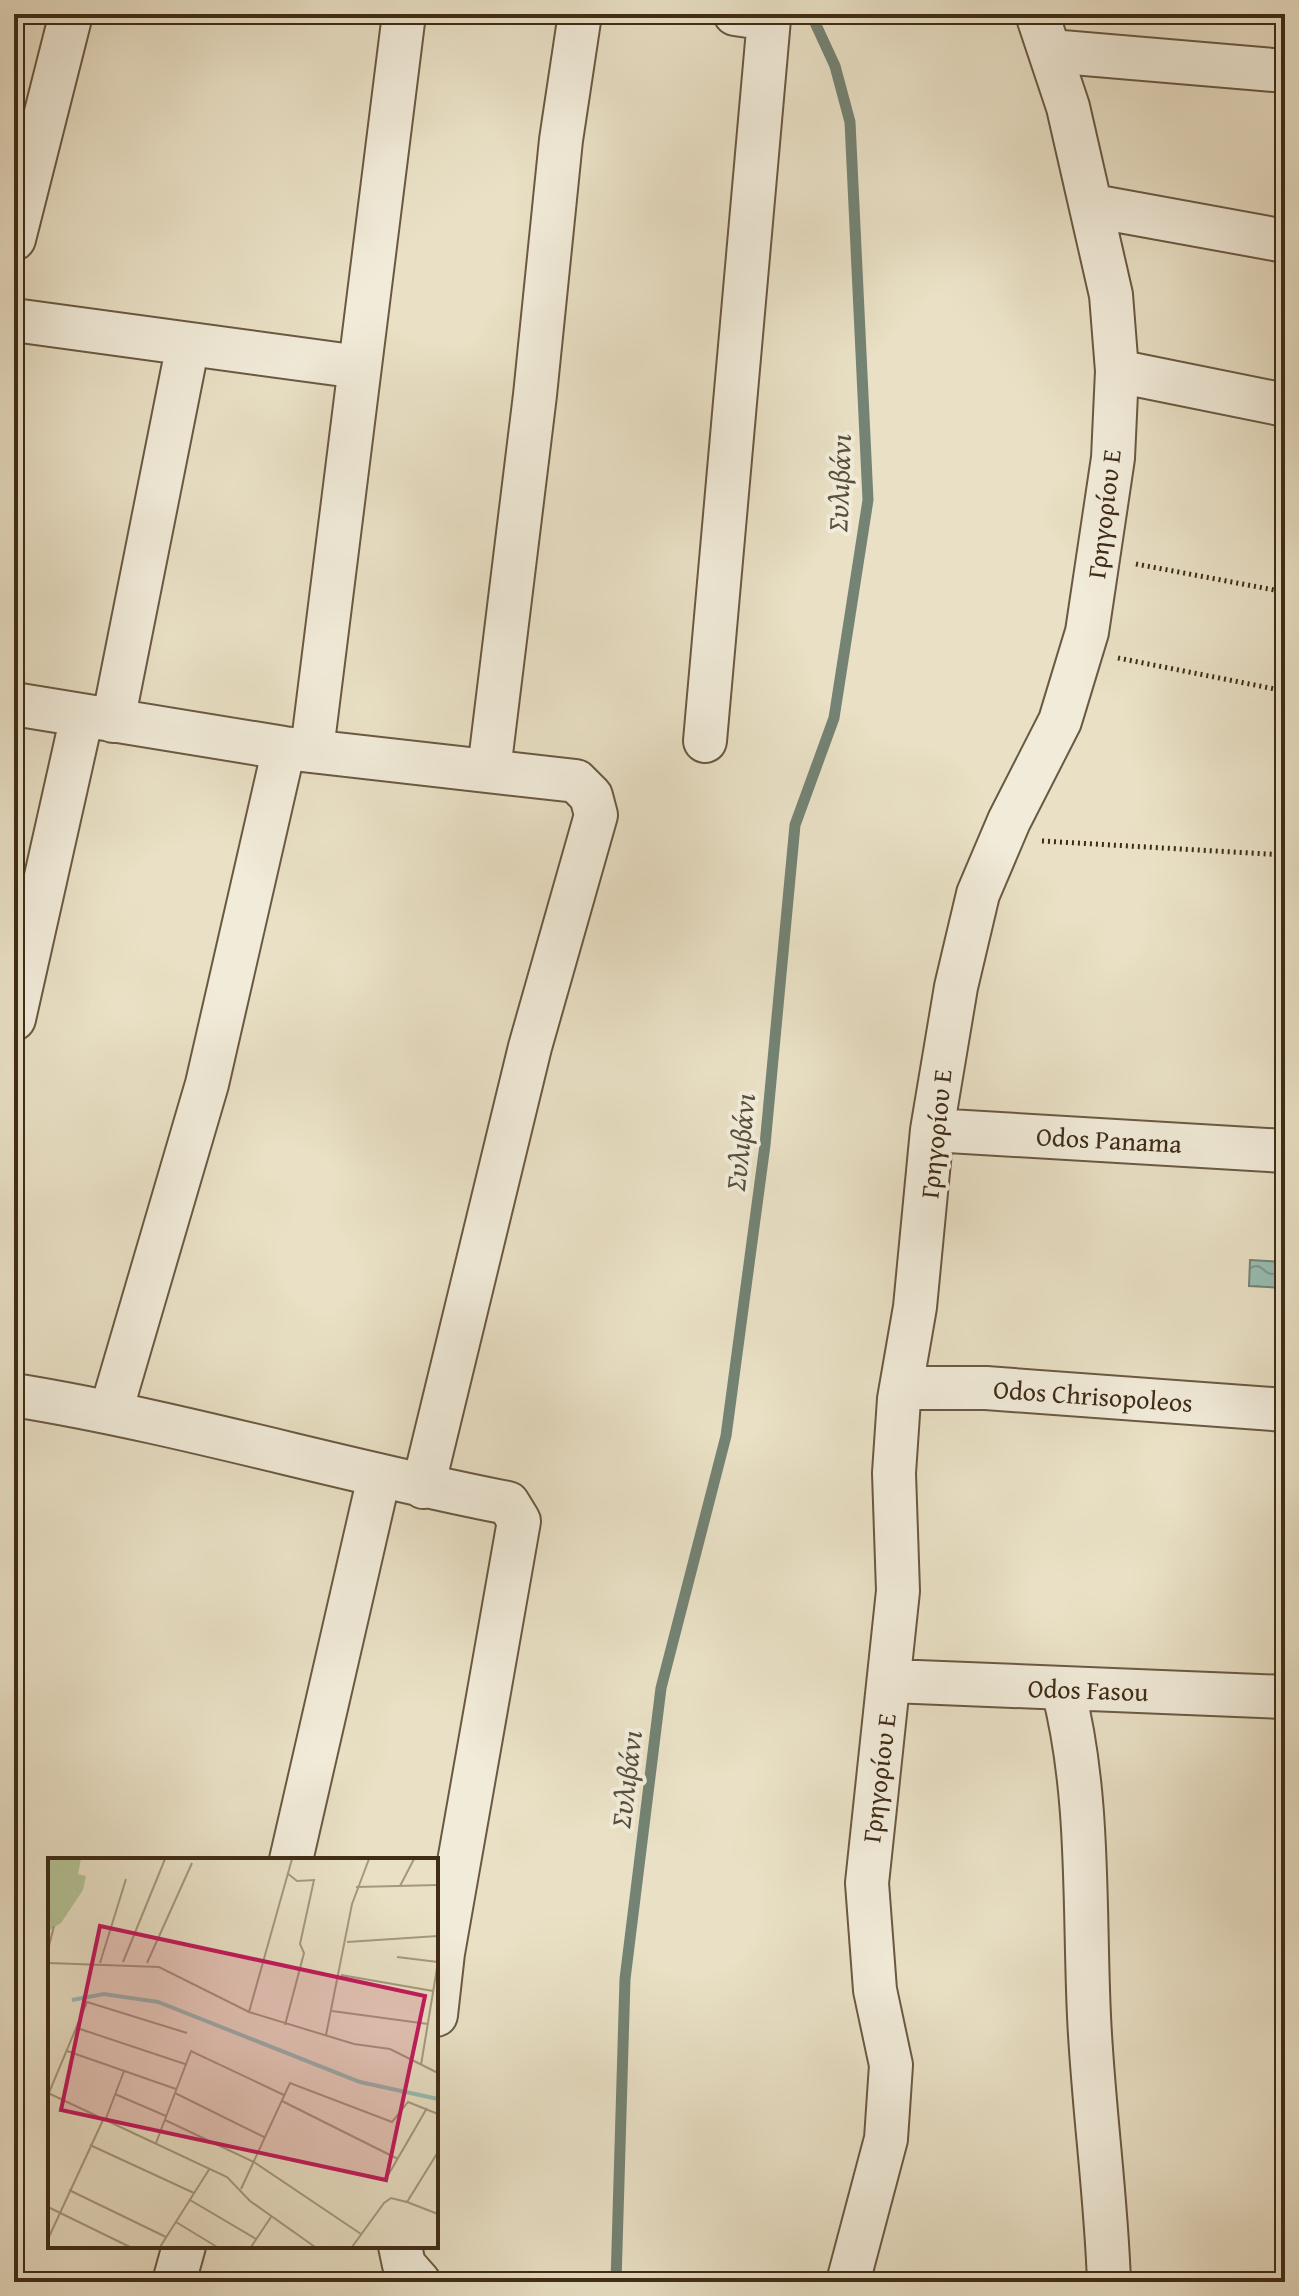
<svg xmlns="http://www.w3.org/2000/svg" width="1299" height="2296" viewBox="0 0 1299 2296" font-family="'Gentium Book Plus',serif">
	<style>
		.water { fill: url(#water-waves); stroke: #748374; stroke-width: 2 }
		.lines { fill: none; stroke-linecap: round; stroke-linejoin: round }
		.stream { stroke: #748374; stroke-width: 11 }
		.minor-casing { stroke: #6a5942; stroke-width: 46 }
		.path { stroke: #3f2c16; stroke-width: 5; stroke-dasharray: 2 4; stroke-linecap: butt }
		.minor { stroke: #f1ebd9; stroke-width: 42 }
		.labels { text-anchor: middle; stroke-width: 8; stroke-linejoin: round; paint-order: stroke }
		.street-label { font-size: 26px; fill: #3f2c16; stroke: #f1ebd9 }
		.water-label { font-size: 28px; font-style: italic; fill: #55503d; stroke: #f1ebd9 }
		.inset-river { fill: none; stroke: #97bdb2; stroke-width: 4 }
		.inset-road { fill: none; stroke: #a5987f; stroke-width: 2 }
		.view { fill: #c2185b; fill-opacity: 0.15; stroke: #c2185b; stroke-width: 4 }
		.inset-edge { fill: none; stroke: #3f2c16; stroke-width: 4 }
	</style>
	<defs>
		<pattern id="water-waves" width="16" height="10" patternUnits="userSpaceOnUse" patternTransform="scale(2)"><rect width="16" height="10" fill="#97bdb2"/><path d="M0 5q4-4 8 0t8 0" fill="none" stroke="#7d9a90"/></pattern>
	</defs>
	<rect width="100%" height="100%" fill="#e9e0c5"/>
	<filter id="stains"><feTurbulence type="fractalNoise" baseFrequency=".0025" numOctaves="4"/><feColorMatrix values="0 0 0 0 .2 0 0 0 0 .09 0 0 0 0 .02 0 0 0 .5 -.17"/></filter>
	<radialGradient id="worn" r=".72"><stop offset=".6" stop-color="#630" stop-opacity="0"/><stop offset="1" stop-color="#630" stop-opacity=".3"/></radialGradient>
	<path class="water" d="M1250,1260L1285,1262V1288L1249,1286Z"/>
	<g class="lines">
		<path class="stream" d="M616,2282L625,1979L661,1688L726,1436L765,1145L795,825L834,718L868,500L850,122L835,66L811,14"/>
		<defs>
			<path id="minor" d="M1050,51L1285,71
				M1093,206L1285,241
				M14,239L71,14
				M14,320L359,367
				M1117,371L1285,405
				M14,704L284,748L576,781L591,796L596,815L530,1047L423,1487
				M113,721L188,344
				M705,741L769,19L735,14
				M312,750L404,14
				M489,770L535,395L561,140L580,14
				M14,1019L82,716
				M932,1130L1285,1151
				M901,1388H986L1285,1410
				M14,1395C181,1422 342,1471 508,1503L519,1521L443,1953L436,2015
				M111,1411L207,1084L284,748
				M892,1681L1285,1697
				M1063,1690C1090,1794 1084,1908 1089,2016C1093,2105 1106,2193 1109,2282
				M291,1860L379,1477
				M400,2246L404,2265L419,2282
				M174,2282L184,2246
				M848,2282L886,2139L891,2065L875,1990L867,1883L898,1591L894,1473L899,1399L915,1307L932,1130L956,987L978,894L1009,821L1060,721L1087,632L1113,458L1117,371L1111,295L1068,107L1037,14"/>
		</defs>
		<use href="#minor" class="minor-casing"/>
		<path class="path" d="M1136,564L1285,592
			M1118,658L1285,691
			M1042,841L1285,855"/>
		<use href="#minor" class="minor"/>
	</g>
	<g class="labels">
		<g class="street-label">
			<text transform="translate(1104 514) rotate(-83)" y="9">Γρηγορίου Ε</text>
			<text transform="translate(936 1134) rotate(-84)" y="9">Γρηγορίου Ε</text>
			<text transform="translate(1109 1140) rotate(3)" y="9">Odos Panama</text>
			<text transform="translate(1093 1396) rotate(4)" y="9">Odos Chrisopoleos</text>
			<text transform="translate(1088 1690) rotate(2)" y="9">Odos Fasou</text>
			<text transform="translate(879 1778) rotate(-83)" y="9">Γρηγορίου Ε</text>
		</g>
		<g class="water-label">
			<text transform="translate(839 483) rotate(-88)" y="10">Συλιβάνι</text>
			<text transform="translate(740 1142) rotate(-84)" y="10">Συλιβάνι</text>
			<text transform="translate(626 1779) rotate(-83)" y="10">Συλιβάνι</text>
		</g>
	</g>
	<g transform="translate(48 1858)">
		<rect width="390" height="390" fill="#e9e0c5"/>
		<path d="M0,1H33L30,16L38,18L35,32L13,65L0,73Z" fill="#b4c396"/>
		<path class="inset-river" d="M24,142L56,136L110,144L312,224L390,241"/>
		<path class="inset-road" d="M352,28L366,1M308,29L390,27M299,84L390,78M0,92L6,68M349,99L390,104M75,104L117,1M0,105L111,109L201,154L306,186L342,191L390,215M52,105L78,21M99,105L144,5M293,117L385,133M284,153L380,166M201,154L244,1M237,167L256,95L252,86L266,22L249,23L239,15M29,170L137,206M278,177L304,46L321,1M19,193L128,231M373,207L390,104M0,235L179,319L202,343L267,389M127,235L216,279M67,236L118,258M0,237L39,144L139,175M234,243L350,301M117,262L206,304L313,376M57,263L76,213M108,285L143,193L236,237M42,287L146,335M339,319L379,250M193,331L242,225L344,264L360,244L390,256M21,332L118,379M142,342L208,381M359,344L390,356M0,349L82,389M128,364L169,389M0,381L55,262M112,389L162,310M203,389L223,359M304,389L336,345L343,340L359,344L390,294"/>
		<path class="view" d="M52,68L377,138L338,322L13,252Z"/>
		<rect width="390" height="390" class="inset-edge"/>
	</g>
	<rect width="1299" height="2296" fill="none" stroke="#e9e0c5" stroke-width="48"/>
	<rect x="16" y="16" width="1267" height="2264" fill="none" stroke="#3f2c16" stroke-width="4"/>
	<rect x="24" y="24" width="1251" height="2248" fill="none" stroke="#3f2c16" stroke-width="2"/>
	<rect width="100%" height="100%" filter="url(#stains)"/>
	<rect width="100%" height="100%" fill="url(#worn)"/>
</svg>
